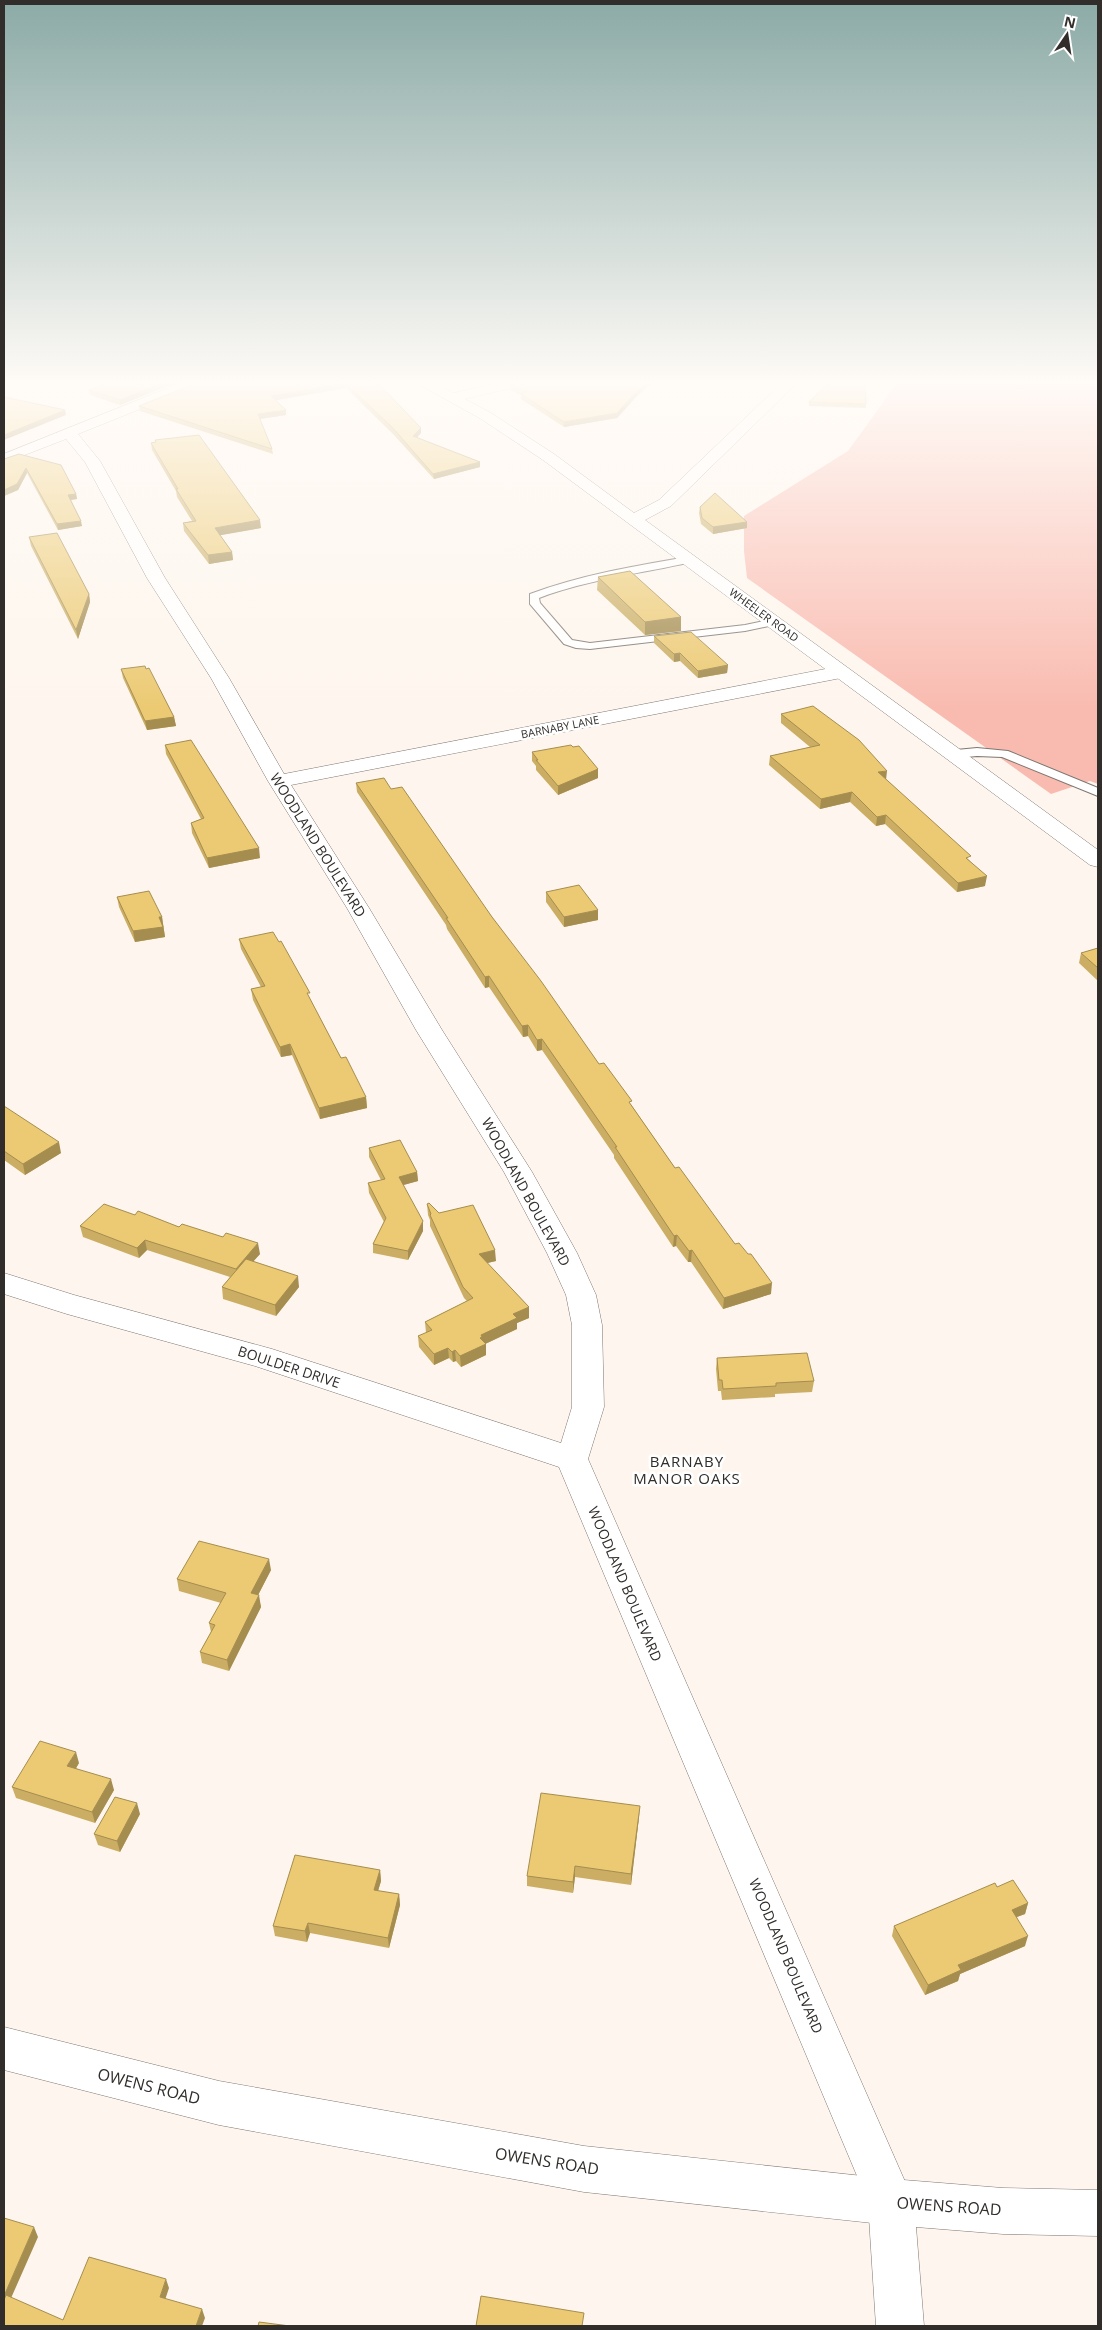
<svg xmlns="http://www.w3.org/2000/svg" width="1102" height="2330" viewBox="0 0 1102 2330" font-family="'Open Sans',sans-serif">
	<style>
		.green { fill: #f9bbb0 }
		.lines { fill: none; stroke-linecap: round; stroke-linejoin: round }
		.service-casing { stroke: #7e7770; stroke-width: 2 }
		.minor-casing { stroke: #7e7770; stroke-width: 1 }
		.tertiary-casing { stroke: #7e7770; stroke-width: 1 }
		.secondary-casing { stroke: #7e7770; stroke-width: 1 }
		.service { fill: #fff; fill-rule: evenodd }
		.minor { fill: #fff; fill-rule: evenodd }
		.tertiary { fill: #fff; fill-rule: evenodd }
		.secondary { fill: #fff; fill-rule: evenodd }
		.wall { fill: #cbae63 }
		.shaded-wall { fill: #a58d50 }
		.building { fill: #ecca73; stroke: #a58d50 }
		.labels { text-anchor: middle; stroke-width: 5; stroke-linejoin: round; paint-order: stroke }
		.far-street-label { font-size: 11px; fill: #302d2a; stroke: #fff }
		.street-label { font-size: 14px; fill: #302d2a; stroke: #fff }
		.neighbourhood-label { font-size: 15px; letter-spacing: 1px; fill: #302d2a; stroke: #fff }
		.near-street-label { font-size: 16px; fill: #302d2a; stroke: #fff }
	</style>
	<rect width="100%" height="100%" fill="#fef6ee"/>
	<path class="green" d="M898,382H1098V784L1090,781L1051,794L747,578L744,551V516L848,451Z"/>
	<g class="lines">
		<defs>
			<path id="service" d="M687,557L691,558V562C640,574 589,579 539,598L540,603L572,640L590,643L745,625L774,619L779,622L778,624L745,631L590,649L576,648L564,644L530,604V594C581,575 634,566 687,557Z
				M977,748L1008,751L1098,788V796L1002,757L977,756L956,758L950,754L956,750Z"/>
			<path id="minor" d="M183,382H202L200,385L78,434L100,461L165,578L229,678L284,774L841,666L848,668L850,672L848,676L841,678L291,785L369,908L442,1030L532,1172L577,1253L596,1295L602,1325L604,1407L588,1459L914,2202L924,2326H876L868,2202L559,1467L255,1366L67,1314L4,1294V1273L74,1295L272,1349L561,1443L572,1407V1325L566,1295L547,1253L504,1172L416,1030L347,908L268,781L211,678L147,578L85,462L66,439L4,463V454Z
				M502,382H527L525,385L455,401L448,397L450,394Z"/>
			<path id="tertiary" d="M4,2027L219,2081L584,2146L891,2179L1003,2188L1098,2190V2236L1003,2234L891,2225L584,2192L219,2125L4,2070Z"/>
			<path id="secondary" d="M415,382H433L491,413L554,454L634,513L659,500L783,382H798L671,506L645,520L1098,850V867L1090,865L543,460L481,419Z"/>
		</defs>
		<use href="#service" class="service-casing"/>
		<use href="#minor" class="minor-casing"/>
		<use href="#tertiary" class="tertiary-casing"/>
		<use href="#secondary" class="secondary-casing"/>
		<use href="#service" class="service"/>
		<use href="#minor" class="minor"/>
		<use href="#tertiary" class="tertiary"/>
		<use href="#secondary" class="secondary"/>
	</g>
	<path class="wall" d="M110,382H178L120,405L90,395L89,390Z
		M199,382H372L421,433L417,438L480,467L434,479L393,434L346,388L276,400L286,410V415L260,419L272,449L273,454L140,411L139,406Z
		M525,382H653L637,396L617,418L564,427L521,399V395L510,390V385Z
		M809,402L866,404V408L809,406Z
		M155,440L261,528L220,535L232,552L233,560L209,564L184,531L183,523L192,521L177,497L176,491L152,450L151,443L155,442Z
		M19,454L76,494L77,499L71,500L82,526L58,530L27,473L18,490L4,496V459Z
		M700,507L747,522V528L713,534L701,524L699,513Z
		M29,537L89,594L90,602L78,639L31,546Z
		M598,577L681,617V631L645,635L597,590Z
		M654,636L728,665L727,673L698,678L680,661L674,662L654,643Z
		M121,669L174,717L176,726L147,730L123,678Z
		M781,714L886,779L970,861L985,886L957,892L885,824L876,826L850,802L820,809L769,765L770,756L810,747L781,723Z
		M165,745L260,858L209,868L192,833L191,823L201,819L166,754Z
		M532,752L598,769V778L558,795L536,770V766L532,761Z
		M356,783L391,789L492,917L599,1064L632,1106L675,1168L771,1294L723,1309L691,1262H688L676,1246L673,1247L614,1158V1155L542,1050L537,1051L528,1036L523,1037L489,987L485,988L447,929L446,925L357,792Z
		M546,892L598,920L564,927L546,902Z
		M117,897L162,917L165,937L135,942L119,907Z
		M239,939L310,999L341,1058L366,1097L367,1108L320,1119L292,1055L281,1057L253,1000L251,989L261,987L241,949Z
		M1098,948V981L1079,963L1081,953Z
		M4,1106L61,1153L25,1175L4,1160Z
		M369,1148L417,1172L418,1181L403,1185L423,1231L408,1260L373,1253V1244L384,1222L369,1193L368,1183L381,1180L369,1157Z
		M427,1204L439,1213L496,1261L487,1263L529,1307V1318L517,1323V1329L485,1344L486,1355L461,1367L456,1361L453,1362L449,1358L434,1365L419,1347L418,1336L426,1333L425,1322L467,1301L464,1298L430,1226V1220L428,1215Z
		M135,1215L179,1227L260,1254L253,1261L299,1287L276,1316L223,1299L222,1287L230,1277L147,1250L139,1258L83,1237L80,1226Z
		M717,1358L814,1381L812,1392L775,1394V1397L722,1400L721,1391H718L716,1369Z
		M271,1570L258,1595L261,1607L229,1671L202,1663L200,1652L211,1632L209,1623L221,1603L179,1591L177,1579Z
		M79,1763L76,1768L114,1790L95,1823L16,1798L12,1787Z
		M140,1814L120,1852L98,1845L94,1834Z
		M639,1817L631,1885L575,1877L573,1893L527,1886V1876Z
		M380,1870L381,1881L378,1891L399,1894L400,1905L389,1948L310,1933L307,1942L275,1936L273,1926Z
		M997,1887L1028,1903L1025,1914L1017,1917L1025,1946L960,1974L958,1981L925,1995L892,1936L894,1926Z"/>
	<path class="shaded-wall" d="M165,382H178L120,405V400Z
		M648,382H653L637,396L617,418L564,427V422L637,391Z
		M345,383L346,388L272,401L271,396Z
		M65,410L66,415L4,440V435Z
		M286,410V415L259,419L258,414Z
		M421,428V433L413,441V436Z
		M480,462V467L434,479L433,474Z
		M26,468L27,473L18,490L4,496V490Z
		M76,494L77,499L69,500L68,495Z
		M260,520L261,528L216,536L215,528Z
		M81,521L82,526L58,530L57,524Z
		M747,522V528L713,534V527Z
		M232,552L233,560L209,564L208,555Z
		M89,594L90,602L78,639L76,630Z
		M681,617V631L645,635V622Z
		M680,653V661L674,662V654Z
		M728,665L727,673L698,678V671Z
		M174,717L176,726L147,730L145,721Z
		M598,769V778L558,795V786Z
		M887,771L886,780L878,772Z
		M852,792L850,802L820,809L821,799Z
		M886,815L885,824L876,826L877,817Z
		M259,848L260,858L209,868L207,858Z
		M987,876L985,886L957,892L958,883Z
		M598,910V920L564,927V917Z
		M159,917H162L165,937L135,942L133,931Z
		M489,976V987L485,988V977Z
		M528,1025V1036L523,1037L522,1026Z
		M542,1039V1050L537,1051V1040Z
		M290,1044L292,1055L281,1057L280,1047Z
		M366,1097L367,1108L320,1119L319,1108Z
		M59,1142L61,1153L25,1175L23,1164Z
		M417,1172L418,1181L400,1186L399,1177Z
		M423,1221V1231L408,1260V1251Z
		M677,1235L676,1246L673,1247L674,1236Z
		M145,1240L147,1250L139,1258L137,1248Z
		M258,1243L260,1254L237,1280L236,1269Z
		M495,1250L496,1261L479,1265V1254Z
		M692,1250L691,1262H688L689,1251Z
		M298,1276L299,1287L276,1316L275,1305Z
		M772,1283L771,1294L723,1309L724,1298Z
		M529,1307V1318L517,1323V1329L483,1345L486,1344V1355L461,1367L460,1356L481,1335L513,1314Z
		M448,1348L449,1358L434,1365V1354Z
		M455,1350L456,1361L453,1362L452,1352Z
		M269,1559L271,1570L253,1605L251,1593Z
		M259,1595L261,1607L229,1671L227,1660Z
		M76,1752L79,1763L71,1777L67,1766Z
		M111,1779L114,1790L95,1823L92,1812Z
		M137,1803L140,1814L120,1852L117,1841Z
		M640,1806L639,1817L631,1885V1874Z
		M575,1866V1877L573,1893V1882Z
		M380,1870L381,1881L375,1901L374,1890Z
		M399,1894L400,1905L389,1948L388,1938Z
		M1028,1903L1025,1914L1008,1920L1012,1910Z
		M308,1923L310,1933L307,1942L305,1931Z
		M1028,1936L1025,1946L960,1974L958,1981L925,1995L928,1985L958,1965Z
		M34,2227L38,2237L8,2305L4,2296Z
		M166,2279L169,2288L163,2306L160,2297Z
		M202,2309L205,2318L202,2326H196Z"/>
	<path class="building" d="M110,382H165L120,400L89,390Z
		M199,382H372L379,384L421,428L413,436L480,462L433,474L393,428L345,383L271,396L286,410L258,414L272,449L139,406Z
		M525,382H648L637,391L617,413L564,422L521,394L527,392L510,385Z
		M830,382H865L866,404L809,402Z
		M4,397L65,410L4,435Z
		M199,435L260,520L215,528L232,552L208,555L183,523L196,521L176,489H178L151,443L156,442L155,440Z
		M19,454L61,465L76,494L68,495L81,521L57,524L26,468L17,484L4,490V459Z
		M715,493L747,522L713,527L702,518L700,507Z
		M57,533L89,594L76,630L29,537Z
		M630,571L681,617L645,622L598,577Z
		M691,632L728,665L698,671L680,653L674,654L654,636Z
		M145,666L146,669L149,668L174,717L145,721L121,669Z
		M813,706L859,740L887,771L878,772L971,856L966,858L987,876L958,883L886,815L877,817L852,792L821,799L770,756L820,745L781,714Z
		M191,740L259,848L207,858L191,823L204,818L165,745Z
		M571,745L573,747L579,746L598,769L558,786L536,760H538L532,752Z
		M384,778L391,789L402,787L492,917L541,981L599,1064L604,1063L632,1101L629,1102L675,1168L679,1167L735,1244L739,1243L748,1254H751L772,1283L724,1298L692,1250L689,1251L677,1235L674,1236L615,1147H617L542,1039L537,1040L528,1025L522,1026L489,976L485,977L446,918H448L356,783Z
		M579,885L598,910L564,917L546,892Z
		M149,891L162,917H159L163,927L133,931L117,897Z
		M273,932L279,942L281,941L310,993H307L341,1058L346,1057L366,1097L319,1108L290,1044L280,1047L251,989L265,986L239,939Z
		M1098,948V968L1081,953Z
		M4,1106L59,1142L23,1164L4,1151Z
		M400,1140L417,1172L399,1177L423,1221L408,1251L373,1244L386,1218L368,1183L385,1179L369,1148Z
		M429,1203L439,1213L473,1205L495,1250L479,1254L529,1307L513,1314L517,1318L481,1335L482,1337L480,1338L486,1344L460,1356L455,1350L452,1352L448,1348L434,1354L418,1336L432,1330L425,1322L473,1298L463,1287L430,1215L431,1214L427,1204Z
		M104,1204L135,1215L138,1211L179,1227L182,1224L223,1237L226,1233L258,1243L236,1269L145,1240L137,1248L80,1226Z
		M246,1259L298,1276L275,1305L222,1287Z
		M807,1353L814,1381L776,1383V1386L723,1389L722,1380H719L717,1358Z
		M199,1541L269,1559L251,1593L259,1595L227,1660L200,1652L215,1625L209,1623L226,1593L177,1579Z
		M40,1741L76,1752L67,1766L111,1779L92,1812L12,1787Z
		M541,1793L640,1806L631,1874L575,1866L573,1882L527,1876Z
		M115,1797L137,1803L117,1841L94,1834Z
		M295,1855L380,1870L374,1890L399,1894L388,1938L308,1923L305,1931L273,1926Z
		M1013,1880L1028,1903L1012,1910L1028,1936L958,1965L961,1970L928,1985L894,1926L995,1883L997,1887Z
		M4,2218L34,2227L4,2296Z
		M89,2257L166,2279L160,2297L202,2309L196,2326H4V2300L6,2295L63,2320Z
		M481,2296L584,2313L582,2326H476Z
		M259,2322L290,2326H258Z"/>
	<linearGradient id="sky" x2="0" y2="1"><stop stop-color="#8baaa6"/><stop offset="0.54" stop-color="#fffbf7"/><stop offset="1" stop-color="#fffbf7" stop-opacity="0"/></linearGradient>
	<rect width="1102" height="708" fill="url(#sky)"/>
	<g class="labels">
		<g class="far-street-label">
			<text transform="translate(764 615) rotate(36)" y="4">WHEELER ROAD</text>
			<text transform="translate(560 727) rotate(-11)" y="4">BARNABY LANE</text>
		</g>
		<g class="street-label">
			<text transform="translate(318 845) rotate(58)" y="5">WOODLAND BOULEVARD</text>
			<text transform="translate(526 1192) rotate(61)" y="5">WOODLAND BOULEVARD</text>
			<text transform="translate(289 1367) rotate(18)" y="5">BOULDER DRIVE</text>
			<text transform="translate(625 1584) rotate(67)" y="5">WOODLAND BOULEVARD</text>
			<text transform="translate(786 1956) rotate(67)" y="5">WOODLAND BOULEVARD</text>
		</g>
		<g class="neighbourhood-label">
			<text x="687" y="1467">BARNABY<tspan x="687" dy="17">MANOR OAKS</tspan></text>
		</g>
		<g class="near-street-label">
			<text transform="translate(149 2086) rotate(14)" y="6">OWENS ROAD</text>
			<text transform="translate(547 2161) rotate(9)" y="6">OWENS ROAD</text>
			<text transform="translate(949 2206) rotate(4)" y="6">OWENS ROAD</text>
		</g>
	</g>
	<rect width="1102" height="2330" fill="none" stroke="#302d2a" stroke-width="10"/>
	<g transform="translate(1067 35) rotate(13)" stroke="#ffffff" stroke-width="4" paint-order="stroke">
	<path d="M0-4L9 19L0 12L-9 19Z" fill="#302d2a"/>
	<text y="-8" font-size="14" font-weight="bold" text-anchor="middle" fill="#302d2a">N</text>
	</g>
</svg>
